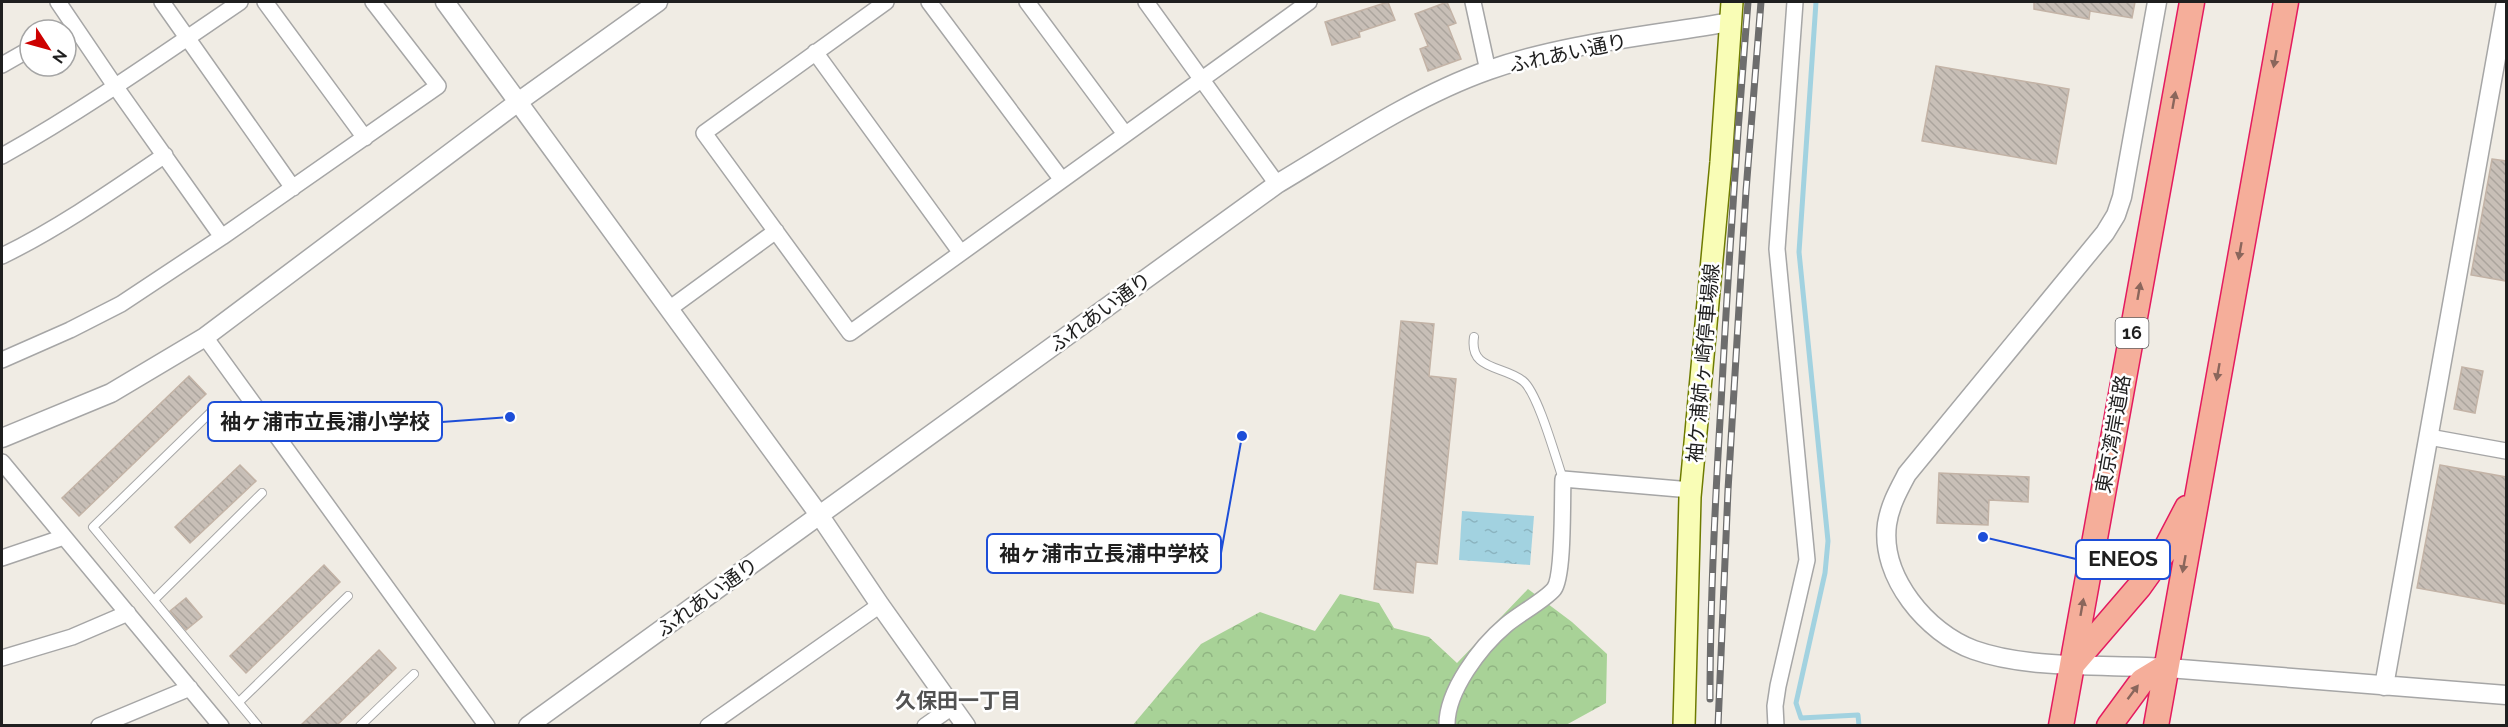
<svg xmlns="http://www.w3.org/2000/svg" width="2508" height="727" viewBox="0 0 2508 727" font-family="Raleway,'Noto Sans JP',sans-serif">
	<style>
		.forest { fill: url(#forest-crowns) }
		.water { fill: url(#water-ripples) }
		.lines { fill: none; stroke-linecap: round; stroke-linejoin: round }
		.stream { stroke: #a2d2e0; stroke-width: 5 }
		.building { fill: url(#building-back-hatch); stroke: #c3b3a6; stroke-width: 1.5 }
		.service-casing { stroke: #a6a6a6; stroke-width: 10 }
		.minor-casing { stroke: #a6a6a6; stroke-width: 18 }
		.tertiary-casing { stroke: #a6a6a6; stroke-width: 21 }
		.secondary-casing { stroke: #6e7b00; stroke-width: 24 }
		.trunk-casing { stroke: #e41b5f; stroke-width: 27 }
		.service { stroke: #fff; stroke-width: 8 }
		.minor { stroke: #fff; stroke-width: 15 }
		.tertiary { stroke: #fff; stroke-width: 18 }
		.secondary { stroke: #f9fdb6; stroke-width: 21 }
		.trunk { stroke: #f5ae9a; stroke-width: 24 }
		.rail-casing { stroke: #6d6d6d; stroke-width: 7 }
		.rail { stroke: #fff; stroke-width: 4.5; stroke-dasharray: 14; stroke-linecap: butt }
		.oneway { fill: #8a665c }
		.labels { text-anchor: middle; stroke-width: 5; stroke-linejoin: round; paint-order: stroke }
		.shield { fill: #fff; stroke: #626262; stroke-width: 1.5 }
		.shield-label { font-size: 18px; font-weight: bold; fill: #1f1f1f }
		.street-label { font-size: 20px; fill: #1f1f1f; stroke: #fff }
		.neighbourhood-label { font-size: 21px; font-weight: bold; fill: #525252; stroke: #fff }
		.leader { fill: none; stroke: #1d4ed8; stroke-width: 2 }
		.callout-dot { fill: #1d4ed8; stroke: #fff; stroke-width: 2 }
		.callout { fill: #fff; stroke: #1d4ed8; stroke-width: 2 }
		.callout-label { font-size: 21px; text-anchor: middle; font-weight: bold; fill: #1f1f1f }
	</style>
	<defs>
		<pattern id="forest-crowns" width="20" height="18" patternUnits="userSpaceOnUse" patternTransform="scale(1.5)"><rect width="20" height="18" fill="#a8d297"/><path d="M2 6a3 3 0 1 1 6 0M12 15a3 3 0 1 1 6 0" fill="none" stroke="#90b482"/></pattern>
		<pattern id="water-ripples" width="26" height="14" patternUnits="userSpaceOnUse" patternTransform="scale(1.5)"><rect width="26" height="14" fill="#a2d2e0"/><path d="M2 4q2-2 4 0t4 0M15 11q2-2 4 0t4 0" fill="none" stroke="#8bb4c0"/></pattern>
		<pattern id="building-back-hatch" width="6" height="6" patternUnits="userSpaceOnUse" patternTransform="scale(1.5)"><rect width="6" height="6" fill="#c8bfb7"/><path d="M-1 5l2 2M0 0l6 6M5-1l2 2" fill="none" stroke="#aba49d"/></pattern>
	</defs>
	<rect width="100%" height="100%" fill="#f0ece4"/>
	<path class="forest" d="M1528,589L1572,622L1607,654L1606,703L1566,725L1132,726L1201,644L1260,612L1315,631L1340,594L1379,603L1394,628L1429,637L1457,663Z"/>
	<path class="water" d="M1462,511L1534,516L1530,565L1459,560Z"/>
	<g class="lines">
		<path class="stream" d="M1816,2L1799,252L1828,541L1825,573L1796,703L1801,718L1858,715L1859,726"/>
	</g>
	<path class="building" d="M1388,2L1395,20L1359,32L1360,37L1332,45L1325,22Z
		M1447,2L1456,23L1448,26L1461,59L1428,71L1420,49L1428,46L1415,14Z
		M2034,2H2135L2132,18L2090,11L2089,19L2034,9Z
		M1936,66L2069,89L2056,164L1922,141Z
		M2492,159L2506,161V281L2471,275Z
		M1401,321L1434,324L1429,376L1456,379L1437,564L1416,562L1413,593L1374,589Z
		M2462,367L2483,371L2475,413L2454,409Z
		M189,376L206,394L79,516L62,498Z
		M240,465L256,481L190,543L175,527Z
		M2440,465L2506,477V604L2417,588Z
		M1939,473L2029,477L2028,502L1989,500L1988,525L1937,523Z
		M324,565L340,582L246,673L230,656Z
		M186,598L202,617L186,630L170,611Z
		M379,650L396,668L336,726H300Z"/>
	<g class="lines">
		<defs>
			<path id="service" d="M1474,337C1469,371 1503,365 1523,381C1538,393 1556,459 1563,479
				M212,411L93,527L258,726
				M154,600L262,493
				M239,702L348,596
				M360,726L414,674"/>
			<path id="minor" d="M58,2L115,86L222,237
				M162,2L293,188
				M265,2L365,138
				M886,2L704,133L850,333L1309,2
				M929,2L1062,180
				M1027,2L1125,134
				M1146,2L1277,184
				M1473,2L1488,71
				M815,52L961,253
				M2,65L30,49
				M2,156C84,110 162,55 240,2
				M2,256C59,228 112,191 165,155
				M669,309L776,231
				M205,337L487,726
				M2,360L70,330L121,304L222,237L438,86L373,2
				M2429,437L2506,451
				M2,462L221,726
				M2,558L64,537
				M2,658L72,637L128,613
				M99,726L190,688
				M708,726L880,605
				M925,726L952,707
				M1447,726C1446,691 1481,646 1506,625C1519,614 1545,600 1554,589C1564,576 1562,499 1563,479L1691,490
				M1776,726L1775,706L1778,686L1807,560L1777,249L1795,2"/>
			<path id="tertiary" d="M445,2L820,516L880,605L966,726
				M2157,2L2122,197L2116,215L2105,233L1907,474C1898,491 1890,505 1887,524C1880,577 1927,633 1974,650C2030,670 2108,664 2168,668C2281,676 2393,687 2506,695
				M2,438L111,393L205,337L518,102L658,2
				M2384,686L2506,2
				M528,726L1277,184C1344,144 1415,96 1489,70C1566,43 1650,36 1730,22"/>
			<path id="secondary" d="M1684,726L1690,497L1721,162L1732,2"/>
			<path id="trunk" d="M2072,665L2139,587L2164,552L2187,508
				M2061,726L2192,2
				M2109,726L2142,681L2165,667
				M2156,726L2286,2"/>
		</defs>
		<use href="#service" class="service-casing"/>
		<use href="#minor" class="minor-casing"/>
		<use href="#tertiary" class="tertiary-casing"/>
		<use href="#secondary" class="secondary-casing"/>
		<use href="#trunk" class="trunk-casing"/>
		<use href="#service" class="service"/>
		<use href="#minor" class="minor"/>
		<use href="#tertiary" class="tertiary"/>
		<use href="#secondary" class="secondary"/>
		<use href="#trunk" class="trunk"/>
		<defs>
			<path id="rail" d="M1710,699C1710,600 1715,502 1721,404C1728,270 1737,136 1748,2
				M1718,726L1728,490L1746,191L1761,2"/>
		</defs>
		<use href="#rail" class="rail-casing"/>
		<use href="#rail" class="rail"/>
	</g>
	<defs><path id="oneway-solid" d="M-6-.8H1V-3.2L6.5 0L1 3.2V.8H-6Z" transform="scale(1.5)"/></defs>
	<g class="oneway">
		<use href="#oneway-solid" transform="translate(2275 59) rotate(100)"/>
		<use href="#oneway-solid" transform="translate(2174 100) rotate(-80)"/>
		<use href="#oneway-solid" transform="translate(2240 251) rotate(100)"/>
		<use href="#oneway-solid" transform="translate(2139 291) rotate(-80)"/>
		<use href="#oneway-solid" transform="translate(2218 372) rotate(100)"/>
		<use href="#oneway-solid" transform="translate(2184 564) rotate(100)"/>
		<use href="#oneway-solid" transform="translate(2082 607) rotate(-80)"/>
		<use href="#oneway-solid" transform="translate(2133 692) rotate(-53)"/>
	</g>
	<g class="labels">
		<rect class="shield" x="2115.5" y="318" width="33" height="30" rx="4.5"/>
		<g class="shield-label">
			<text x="2132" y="339">16</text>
		</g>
		<g class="street-label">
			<text transform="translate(1568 53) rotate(-12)" y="7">ふれあい通り</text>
			<text transform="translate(1100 312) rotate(-36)" y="7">ふれあい通り</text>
			<text transform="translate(1703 363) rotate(-85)" y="7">袖ケ浦姉ヶ崎停車場線</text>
			<text transform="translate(2113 434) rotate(-80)" y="7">東京湾岸道路</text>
			<text transform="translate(707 597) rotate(-36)" y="7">ふれあい通り</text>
		</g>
		<g class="neighbourhood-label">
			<text x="958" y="708">久保田一丁目</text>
		</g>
	</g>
	<path class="leader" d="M510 417L442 422M1242 436L1221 553M1983 537L2076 559"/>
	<g class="callout-dot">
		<circle cx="510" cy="417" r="6"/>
		<circle cx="1242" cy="436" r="6"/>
		<circle cx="1983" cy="537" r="6"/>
	</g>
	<g class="callout">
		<rect x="208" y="402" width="234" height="39" rx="6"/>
		<rect x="987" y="534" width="234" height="39" rx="6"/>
		<rect x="2076" y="540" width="94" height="39" rx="6"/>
	</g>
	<g class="callout-label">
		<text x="325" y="429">袖ヶ浦市立長浦小学校</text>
		<text x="1104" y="561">袖ヶ浦市立長浦中学校</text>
		<text x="2123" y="566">ENEOS</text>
	</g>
	<rect width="2508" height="727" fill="none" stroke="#1f1f1f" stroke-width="6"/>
	<g transform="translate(48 48) rotate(126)"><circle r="28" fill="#ffffff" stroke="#a5a5a5" stroke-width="1.5"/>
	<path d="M0-4.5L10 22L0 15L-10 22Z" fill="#cd0100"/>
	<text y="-9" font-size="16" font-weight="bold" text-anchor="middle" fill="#1f1f1f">N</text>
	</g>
</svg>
